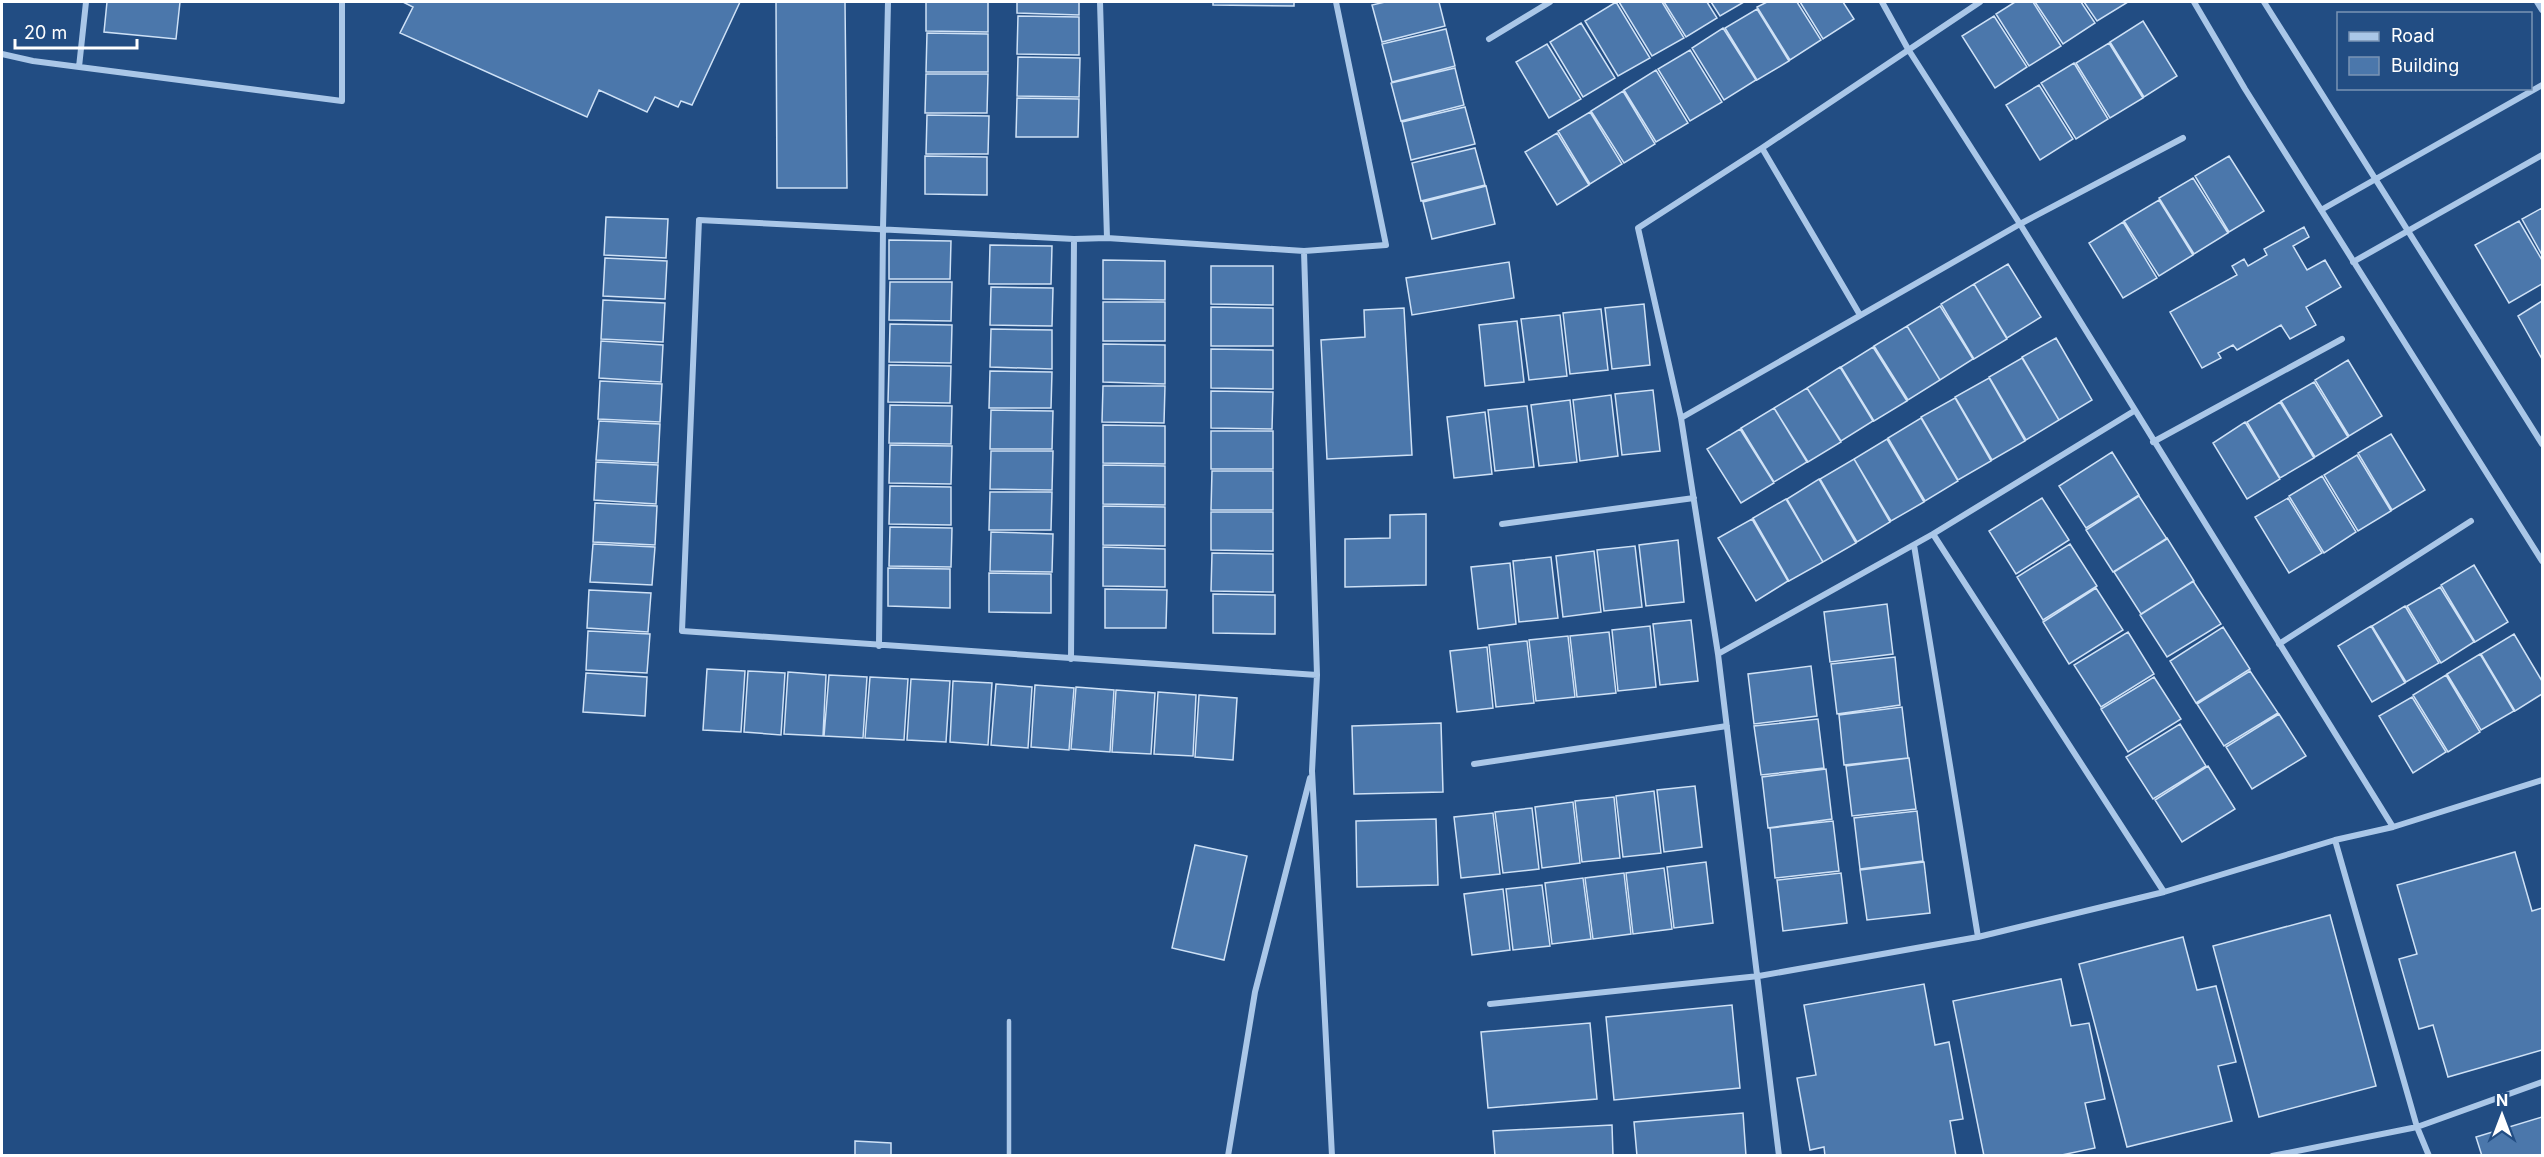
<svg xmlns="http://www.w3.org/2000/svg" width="2544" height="1157" viewBox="0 0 2544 1157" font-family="Inter,sans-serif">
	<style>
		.building { fill: #4b77ab; stroke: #cee1f6; stroke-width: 1.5 }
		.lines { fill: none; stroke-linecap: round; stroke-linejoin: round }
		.lane { stroke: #aac7e8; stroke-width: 4.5 }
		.street { stroke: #aac7e8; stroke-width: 6 }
	</style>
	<rect width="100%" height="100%" fill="#224d83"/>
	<path class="building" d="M107,2H180L176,39L104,32Z
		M403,2H740L692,105L681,101L678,107L655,97L647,112L599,90L587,117L400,33L413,7Z
		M776,2H845L847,188H777Z
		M926,2H988V32L926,31Z
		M1017,2H1079V15L1017,13Z
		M1213,2H1294V6L1213,5Z
		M1385,2H1439L1445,26L1382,42L1372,5Z
		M1616,2L1650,58L1618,76L1585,21Z
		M1619,2H1662L1684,38L1652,56Z
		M1664,2H1707L1717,18L1686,37Z
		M1711,2H1744L1720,16Z
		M1767,2H1797L1821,40L1790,60L1757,7Z
		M1800,2H1843L1854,19L1823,39Z
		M2015,2H2033L2061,46L2029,66L1996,14Z
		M2035,2H2081L2095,23L2063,44Z
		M2084,2H2128L2097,21Z
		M1757,9L1789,61L1757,80L1725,28Z
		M1018,16L1079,17V55L1017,54Z
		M1994,16L2027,67L1995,88L1962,36Z
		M2143,21L2177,76L2144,97L2110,42Z
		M1581,23L1615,78L1583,97L1550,42Z
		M1723,28L1756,80L1724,100L1692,48Z
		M1446,29L1455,66L1392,82L1382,44Z
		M927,33L988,34V72H926Z
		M2109,43L2143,98L2110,118L2076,63Z
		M1547,44L1581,99L1549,118L1516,62Z
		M1690,50L1722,102L1690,121L1658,69Z
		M1018,57L1080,58L1079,97L1017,96Z
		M2074,63L2108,119L2076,139L2041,83Z
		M1455,68L1464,105L1401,121L1391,83Z
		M1656,70L1688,123L1656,142L1624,90Z
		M926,74H988L987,113H925Z
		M2039,85L2073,139L2040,160L2006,105Z
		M1623,91L1655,144L1624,163L1591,111Z
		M1017,98L1079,99L1078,137H1016Z
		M1465,107L1475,144L1411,160L1402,122Z
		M1590,112L1622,164L1590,184L1558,131Z
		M927,115L989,116L988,154H926Z
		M1557,133L1589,185L1557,205L1525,152Z
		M1475,148L1485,185L1421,201L1412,163Z
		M925,156L987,157V195L925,194Z
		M2229,156L2264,211L2229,232L2195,176Z
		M2193,178L2228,233L2194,254L2159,198Z
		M1486,186L1495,224L1432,239L1423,202Z
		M2159,200L2193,255L2159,276L2124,221Z
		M2542,208V255L2522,219Z
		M606,217L668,219L666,258L604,255Z
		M2519,221L2542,260V284L2509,303L2475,245Z
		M2123,222L2157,278L2123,298L2089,243Z
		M2304,227L2309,237L2293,246L2307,270L2325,260L2341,287L2306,307L2316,325L2290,339L2281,325L2237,350L2233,345L2218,353L2221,358L2202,368L2170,312L2237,275L2232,266L2244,259L2248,266L2267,255L2264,249Z
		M889,240L951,241L950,279H889Z
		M990,245L1052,246L1051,284H989Z
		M605,258L667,261L665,299L603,296Z
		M1103,260L1165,261V300L1103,299Z
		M1509,262L1514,298L1412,315L1406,278Z
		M2008,264L2041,317L2007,338L1974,284Z
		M1211,266H1273V305L1211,304Z
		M890,282H952L951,321L889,320Z
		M1974,284L2007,339L1974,359L1941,304Z
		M991,287L1053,288L1052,326L990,325Z
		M603,300L665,303L663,342L601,339Z
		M2542,301V359L2518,316Z
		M1103,302H1165V341H1103Z
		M1644,304L1650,365L1612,369L1605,308Z
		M1940,306L1973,359L1940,380L1907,326Z
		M1211,307L1273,308V346H1211Z
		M1404,308L1412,455L1327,459L1321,340L1365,337L1364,310Z
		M1601,309L1608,370L1570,374L1563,313Z
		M1560,315L1567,376L1529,380L1521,319Z
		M1517,321L1524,382L1485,386L1479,325Z
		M890,324L952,325L951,363L889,362Z
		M1907,326L1940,380L1908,400L1874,346Z
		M991,329L1052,330V369L990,367Z
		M2056,338L2092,400L2059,420L2022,357Z
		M601,341L663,345L661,382L599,378Z
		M1103,344L1165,345V384L1103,382Z
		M1873,347L1907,401L1874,421L1841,367Z
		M1211,349L1273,350V389L1211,388Z
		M2022,358L2059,420L2026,440L1989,377Z
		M2348,360L2382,416L2349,436L2315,380Z
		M889,365L951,366L950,403L888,402Z
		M1840,367L1873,421L1841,441L1807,388Z
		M990,371L1052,372L1051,408H989Z
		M1989,378L2025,441L1992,460L1955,397Z
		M600,381L662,384L660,422L598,419Z
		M2314,382L2348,437L2315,457L2281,401Z
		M1103,386H1165L1164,423L1102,422Z
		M1807,388L1841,442L1808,462L1774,408Z
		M1653,390L1660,451L1622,455L1615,394Z
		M1211,391L1273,392L1272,429L1211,428Z
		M1611,395L1618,456L1580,461L1573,400Z
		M1955,398L1991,461L1958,480L1921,417Z
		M1570,400L1577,462L1539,466L1531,405Z
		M2280,402L2314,458L2280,478L2247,422Z
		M890,405L952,406L951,444L889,443Z
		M1527,406L1534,467L1495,471L1488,410Z
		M1774,408L1807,462L1774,482L1741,428Z
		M991,410L1053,411L1052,449H990Z
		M1485,412L1492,474L1454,478L1447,417Z
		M1921,418L1958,481L1925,501L1888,438Z
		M599,421L660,424L658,463L596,460Z
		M2245,422L2280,479L2247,499L2213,443Z
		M1103,425L1165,426V464L1103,463Z
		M1740,429L1774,483L1741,503L1707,449Z
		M1211,431H1273V469H1211Z
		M2391,434L2425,490L2392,510L2358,453Z
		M1887,439L1924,502L1891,521L1854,459Z
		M890,445L952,446L951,484L889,483Z
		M991,451H1053L1052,490L990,489Z
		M2112,452L2139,495L2086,528L2059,486Z
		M2357,455L2391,511L2358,531L2324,475Z
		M1854,459L1890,522L1857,542L1820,479Z
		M596,462L658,465L656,504L594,500Z
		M1103,465L1165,466V505L1103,504Z
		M1212,471H1273V510H1211Z
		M2322,476L2356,532L2324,553L2289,496Z
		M1819,479L1856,543L1823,562L1787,499Z
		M890,486L951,487V525L889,524Z
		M990,492H1052L1051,530H989Z
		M2139,496L2167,539L2113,572L2086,530Z
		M2042,498L2069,540L2016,574L1989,531Z
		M2288,498L2322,553L2289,573L2255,517Z
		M1786,499L1823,562L1789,581L1753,518Z
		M595,503L657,506L655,545L593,542Z
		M1103,506L1165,507V546L1103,545Z
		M1211,512H1273V551L1211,550Z
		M1426,514V585L1345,587V539L1390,538V515Z
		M1752,519L1788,581L1756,601L1718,538Z
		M890,527L952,528L951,567L889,566Z
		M991,532L1053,534L1052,572L990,571Z
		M2167,538L2194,581L2141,614L2114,572Z
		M1678,540L1684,602L1646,606L1639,545Z
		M593,544L655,547L652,585L590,582Z
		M2070,544L2097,586L2043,620L2017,577Z
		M1635,546L1642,607L1604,611L1597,550Z
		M1103,547L1165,549V587L1103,586Z
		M1594,551L1601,612L1563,617L1556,556Z
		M1212,553L1273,554V592L1211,591Z
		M1551,557L1558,618L1519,622L1513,561Z
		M1510,563L1516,624L1478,629L1471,567Z
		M2474,565L2508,622L2475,642L2441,585Z
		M888,568L950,569V608L888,606Z
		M989,573L1051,574V613L989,612Z
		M2193,581L2221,624L2167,657L2140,615Z
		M2440,587L2474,642L2441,663L2407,606Z
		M2096,588L2123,630L2069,664L2043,622Z
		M1105,589L1167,590L1166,628H1105Z
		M589,590L651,593L648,632L587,628Z
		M1213,594L1275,595V634L1213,633Z
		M1887,604L1893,654L1830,662L1824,612Z
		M2405,606L2439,663L2406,682L2372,626Z
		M1691,620L1698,681L1660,685L1653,624Z
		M1650,626L1656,687L1618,691L1612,630Z
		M2371,626L2405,683L2372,702L2338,646Z
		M2223,627L2250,669L2196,703L2170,661Z
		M588,631L650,634L647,673L586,670Z
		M1609,632L1616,693L1577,697L1570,636Z
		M2128,632L2154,674L2101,707L2074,665Z
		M2514,634L2542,681V694L2515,711L2481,654Z
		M1568,636L1575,697L1536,701L1529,640Z
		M1527,641L1534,703L1496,707L1489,645Z
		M1487,647L1493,708L1457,712L1450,651Z
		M2480,654L2514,711L2481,730L2447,674Z
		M1895,657L1900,705L1837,714L1831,664Z
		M1811,666L1817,716L1754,724L1748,674Z
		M707,669L745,671L741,732L703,730Z
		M748,671L785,673L781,735L744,732Z
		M2250,671L2278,713L2224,746L2197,704Z
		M788,672L826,675L823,736L784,734Z
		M586,673L647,677L645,716L583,712Z
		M829,675L867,677L863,738L824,736Z
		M2446,675L2480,732L2448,752L2413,695Z
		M870,677L908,679L904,740L865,738Z
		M2154,677L2181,719L2128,752L2101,709Z
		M911,679L950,681L946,742L907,740Z
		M953,681L992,683L988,745L950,742Z
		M996,684L1032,687L1028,748L991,745Z
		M1035,685L1074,688L1069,750L1031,747Z
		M1076,687L1114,690L1110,752L1071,749Z
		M1116,690L1155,693L1151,754L1112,752Z
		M1158,692L1196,695L1193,756L1154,754Z
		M1199,695L1237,698L1233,760L1195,757Z
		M2412,697L2446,752L2413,773L2379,716Z
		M1902,707L1908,758L1844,765L1839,715Z
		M2279,714L2306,756L2252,789L2226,747Z
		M1818,719L1824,768L1761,775L1754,726Z
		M1441,723L1443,792L1354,794L1352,726Z
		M2180,724L2206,766L2153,799L2126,757Z
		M1909,758L1916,809L1852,816L1846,766Z
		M2208,766L2235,809L2182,842L2155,800Z
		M1826,769L1832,819L1768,828L1762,777Z
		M1695,786L1702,847L1664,852L1657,790Z
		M1654,791L1661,853L1623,857L1616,796Z
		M1614,797L1620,858L1582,862L1575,801Z
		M1573,802L1580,863L1542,868L1535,807Z
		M1532,808L1539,869L1503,873L1495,812Z
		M1917,811L1923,861L1860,869L1854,818Z
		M1493,813L1500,874L1461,878L1454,817Z
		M1436,819L1438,885L1357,887L1356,821Z
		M1833,821L1839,871L1775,878L1770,828Z
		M1195,845L1247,856L1224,960L1172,948Z
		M2515,852L2532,911L2542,908V1050L2448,1077L2433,1025L2419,1029L2399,959L2417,954L2397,885Z
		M1706,862L1713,923L1674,928L1667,867Z
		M1924,862L1930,913L1867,920L1860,870Z
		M1664,868L1672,929L1633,934L1626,873Z
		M1624,873L1631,934L1593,939L1585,878Z
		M1841,873L1847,923L1783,931L1777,880Z
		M1583,878L1591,939L1552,944L1545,883Z
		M1542,885L1550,946L1513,950L1506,889Z
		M1503,889L1510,950L1472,955L1464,894Z
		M2330,915L2376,1086L2259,1117L2213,946Z
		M2183,937L2197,990L2216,986L2236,1062L2218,1066L2232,1121L2127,1147L2079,964Z
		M2061,979L2071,1026L2089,1023L2105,1099L2085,1103L2095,1148L2057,1156H1984L1953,1001Z
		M1924,984L1935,1045L1949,1042L1963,1119L1950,1121L1956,1156H1825L1824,1147L1810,1150L1797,1078L1816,1075L1804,1005Z
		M1732,1005L1740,1088L1614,1100L1606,1017Z
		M1590,1023L1597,1099L1488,1108L1481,1032Z
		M1743,1113L1746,1156H1637L1634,1122Z
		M2542,1117V1156H2482L2476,1137Z
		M1612,1125L1613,1156H1495L1493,1131Z
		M855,1141L891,1143V1156H855Z"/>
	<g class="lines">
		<path class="lane" d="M1009,1156V1021"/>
		<path class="street" d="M1100,2L1107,238
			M1882,2L1908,49L2020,224L2393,827
			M2194,2L2245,89L2542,561
			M2264,2L2542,444
			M2537,2L2542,10
			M1489,39L1550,2
			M2,54L33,61L342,101V2
			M79,67L86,2
			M1762,148L1860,315
			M2321,210L2542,85
			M1304,251L1107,238L1074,239L699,220L682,631L1317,675
			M2353,262L2542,155
			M1681,418L2020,224L2183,138
			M2153,442L2342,339
			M1502,524L1694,498
			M1933,534L2164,892
			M1914,545L1978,937
			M2279,644L2471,521
			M879,646L883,228L888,2
			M1718,654L1933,534L2134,411
			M1071,659L1074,239
			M1474,764L1727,726
			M2335,840L2417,1127L2429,1156
			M1490,1004L1759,976L1978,937L2164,892L2335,840L2393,827L2542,780
			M1228,1156L1255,992L1310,778
			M1332,1156L1312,771L1317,675L1304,251L1386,245L1336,2
			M1779,1156L1718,654L1681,418L1638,228L1762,148L1980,2
			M2272,1156L2417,1127L2542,1082"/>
	</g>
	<rect width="2544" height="1157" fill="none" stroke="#ffffff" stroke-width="6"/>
	<rect x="2337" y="12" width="195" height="78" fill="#224d83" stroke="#7a94b5" stroke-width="1.5"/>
	<rect x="2349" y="32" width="30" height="9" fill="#aac7e8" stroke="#7a94b5" stroke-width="1.5"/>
	<text x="2391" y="42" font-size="18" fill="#ffffff">Road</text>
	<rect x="2349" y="57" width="30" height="18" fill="#4b77ab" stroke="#7a94b5" stroke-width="1.5"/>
	<text x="2391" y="72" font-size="18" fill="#ffffff">Building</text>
	<g transform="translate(2502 1115)" stroke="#224d83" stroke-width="4.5" paint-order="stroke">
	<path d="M0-4.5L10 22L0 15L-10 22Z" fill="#ffffff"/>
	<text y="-9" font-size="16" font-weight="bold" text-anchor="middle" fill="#ffffff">N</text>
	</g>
	<path d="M15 39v9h122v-9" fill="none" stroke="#ffffff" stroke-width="3"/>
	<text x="24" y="39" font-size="18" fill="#ffffff" stroke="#224d83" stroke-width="4.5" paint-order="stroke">20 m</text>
</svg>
